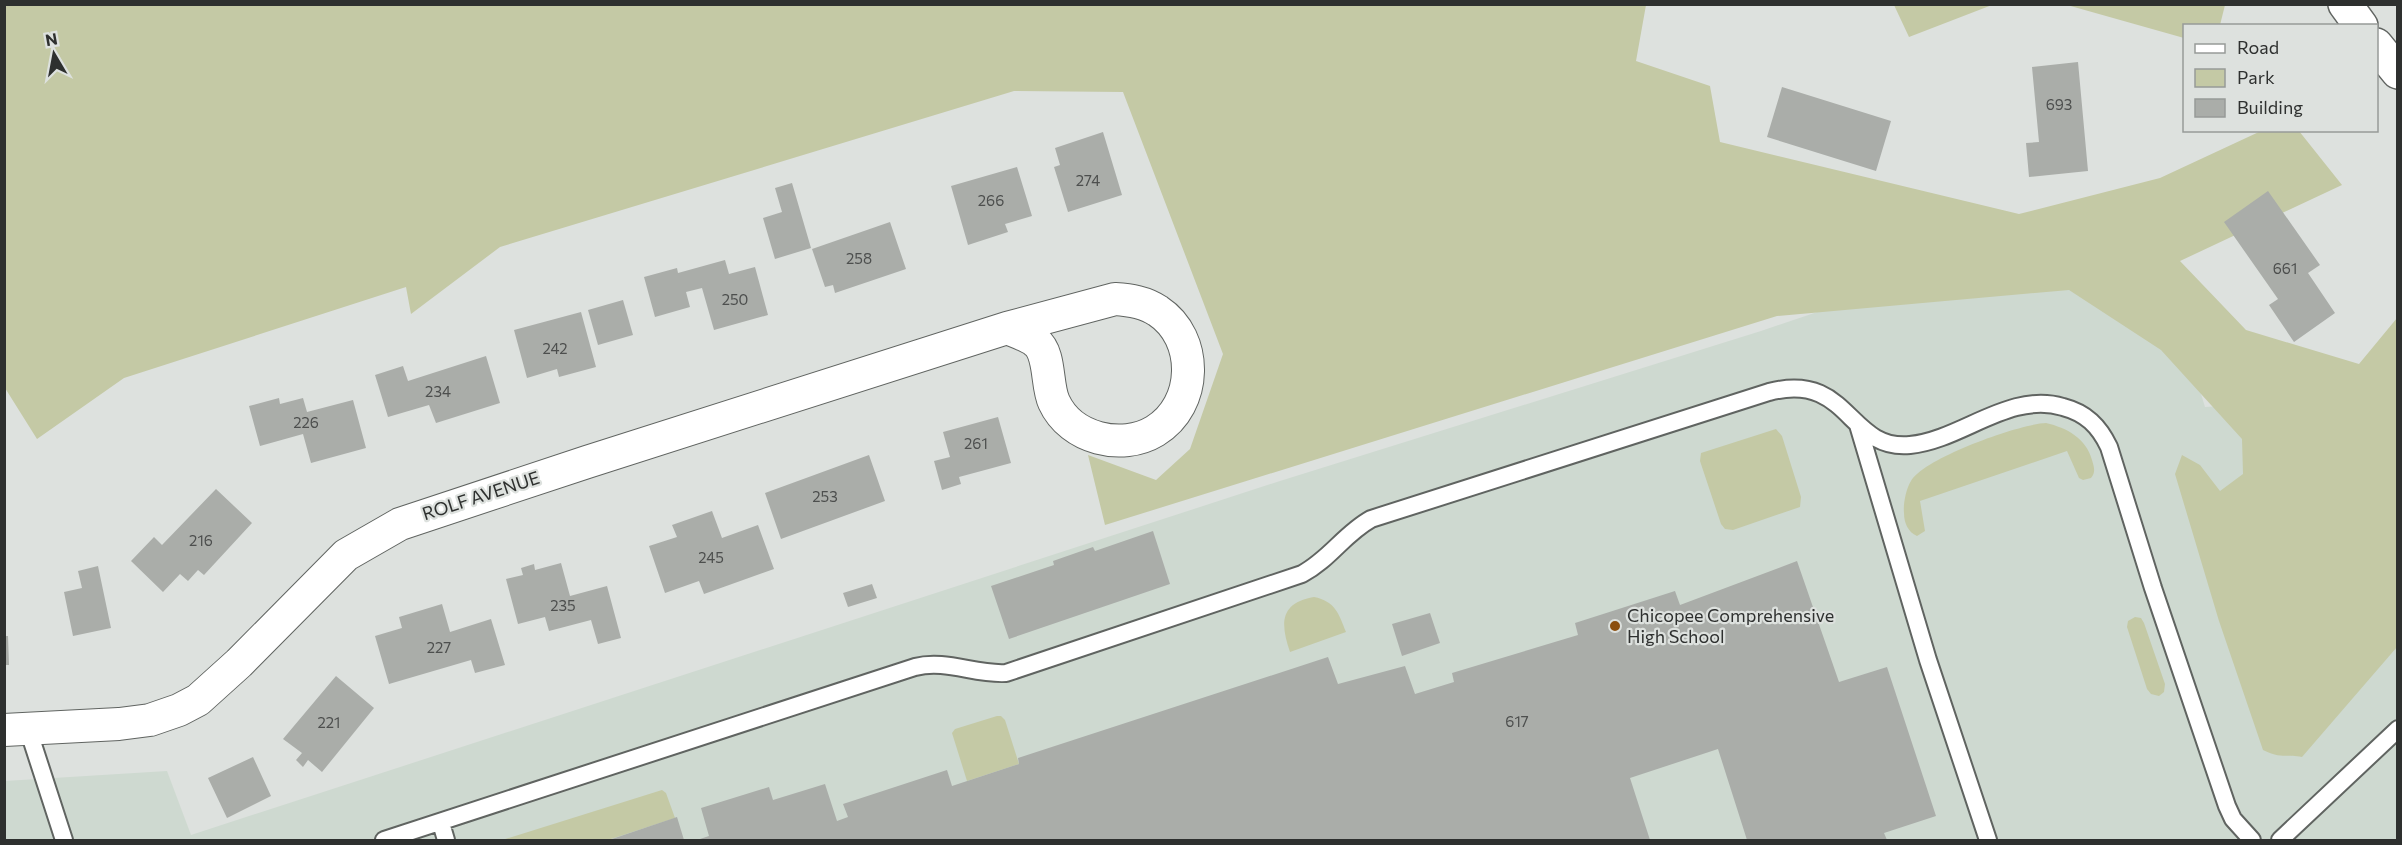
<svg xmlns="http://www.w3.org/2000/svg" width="2402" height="845" viewBox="0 0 2402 845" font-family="Commissioner,sans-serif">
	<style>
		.built { fill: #ced9d0 }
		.green { fill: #c4c9a5 }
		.building { fill: #aaada9 }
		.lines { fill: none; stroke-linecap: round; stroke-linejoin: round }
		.service-casing { stroke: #606461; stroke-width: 20 }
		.minor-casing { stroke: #606461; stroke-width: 34 }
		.secondary-casing { stroke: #606461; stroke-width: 36 }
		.service { stroke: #fff; stroke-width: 16 }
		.minor { stroke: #fff; stroke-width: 32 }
		.secondary { stroke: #fff; stroke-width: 33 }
		.poi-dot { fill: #8b4f0f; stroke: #dde1de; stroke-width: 2 }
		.labels { text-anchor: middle; stroke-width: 4.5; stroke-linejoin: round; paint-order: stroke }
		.number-label { font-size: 15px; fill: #4d4f4e }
		.street-label { font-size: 18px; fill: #2e302f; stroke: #dde1de }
		.poi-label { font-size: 18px; fill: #2e302f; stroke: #dde1de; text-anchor: start }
	</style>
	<rect width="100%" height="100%" fill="#dde1de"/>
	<path class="built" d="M2143,202L2205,407L2397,396V840H5V781L167,771L191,835L1280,481L1761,331Z"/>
	<path class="green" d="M5,5H1646L1636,61L1710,86L1720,142L2019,214L2160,178L2261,131H2299L2342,185L2180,261L2246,330L2359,364L2397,318V647L2302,757C2284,754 2282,759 2263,750L2219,621L2175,474L2182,455L2200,465L2220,491L2243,474L2242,439L2161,350L2069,290L1777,316L1105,525L1088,455L1156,480L1190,449L1223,354L1123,92L1014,91L500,247L411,314L406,287L124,378L37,439L5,388Z
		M1894,5H1992L1909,37Z
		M2067,5H2225L2220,25L2184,26V38Z
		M2046,423C2067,428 2086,438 2092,460C2094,467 2096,472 2091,478L2083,480L2079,478L2067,451L1920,501L1925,531L1917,536C1908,532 1904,523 1904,513C1903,504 1906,489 1911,481C1924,458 2019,424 2046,423Z
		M1776,429L1782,436L1801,497L1800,507L1733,530L1725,529L1721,524L1700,461L1701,453Z
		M1314,597C1335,601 1339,614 1346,632L1290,652C1280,623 1280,603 1314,597Z
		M2135,617L2141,618L2144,623L2165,684L2164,692L2159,696L2151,694L2147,689L2127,627L2128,621Z
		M997,716H1001L1005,720L1019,764L967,781L952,733L955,729Z
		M662,790L666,793L675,818L608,840H502Z"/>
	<path class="building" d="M2078,62L2088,171L2029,177L2026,143L2039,142L2032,67Z
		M1782,87L1891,121L1876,171L1767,137Z
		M1103,132L1122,195L1068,212L1054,167L1060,165L1055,148Z
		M1017,167L1032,216L1005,224L1008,232L968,245L951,186Z
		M792,183L811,248L775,259L763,218L782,212L775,188Z
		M2268,191L2320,265L2308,273L2335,313L2294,342L2269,305L2278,299L2224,222Z
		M890,222L906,269L835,293L833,285L825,287L812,249Z
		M725,260L729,274L755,267L768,315L714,330L702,288L686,292L690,307L655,317L644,277L677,268L678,273Z
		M623,300L633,335L598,345L588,310Z
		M581,312L596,367L559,377L557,369L527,378L514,330Z
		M486,356L500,403L436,423L429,405L388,417L375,375L403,366L408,381Z
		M279,398L280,404L303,398L307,412L353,400L366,448L311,463L303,434L260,446L249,406Z
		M998,417L1011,463L959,477L961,484L942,490L934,461L950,457L943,432Z
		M869,455L885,501L781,539L765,493Z
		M216,489L252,523L204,575L198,570L188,581L180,574L163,592L131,561L154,537L162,545Z
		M712,511L722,538L758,525L774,569L704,594L699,581L665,593L649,546L677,537L672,525Z
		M1153,531L1170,584L1009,639L991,586L1054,565L1053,561L1093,547L1095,551Z
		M1797,561L1839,682L1887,667L1936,816L1884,833L1887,840H1747L1718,749L1630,778L1650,840H697L709,836L701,808L769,787L773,800L825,784L837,821L848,817L843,804L947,770L952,786L1019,764L1018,758L1328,657L1338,684L1405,666L1415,694L1454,682L1452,673L1578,635L1575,623L1675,591L1680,605Z
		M561,563L570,596L607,586L621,638L598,644L591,620L549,631L545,617L518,624L506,579L523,575L521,568L534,564L535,570Z
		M98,566L111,628L73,636L64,592L82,588L78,571Z
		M872,584L877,598L848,607L843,593Z
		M442,604L450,632L491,619L505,665L475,673L471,660L389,684L375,636L402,628L399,617Z
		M1430,613L1440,643L1402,656L1392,624Z
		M4,636H8L9,665H4Z
		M336,676L374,708L322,772L308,760L303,767L296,760L302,753L283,739Z
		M253,757L271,796L227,818L208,778Z
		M677,817L684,840H609Z"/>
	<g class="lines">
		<defs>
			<path id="service" d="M1858,425L1928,660L1988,840
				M28,729L64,840
				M441,823L446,840
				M384,840L915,667C946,659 975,675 1006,673L1302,574C1330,559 1344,534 1371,519L1769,392C1850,371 1847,451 1910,445C1962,440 2009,391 2063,407C2086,413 2099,426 2109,447L2153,588L2227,806L2233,819L2252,840
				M2280,840L2398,729"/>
			<path id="minor" d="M1115,299C1130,300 1145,302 1158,311C1199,338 1198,405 1155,431C1122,451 1071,439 1054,402C1046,385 1051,354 1036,342C1029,336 1016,332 1007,328Z
				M4,730L119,724L150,720L179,710L198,700L239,663L346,555L400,524L587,462L1007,328"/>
			<path id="secondary" d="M2345,4L2361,26
				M2376,45L2398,72"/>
		</defs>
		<use href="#service" class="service-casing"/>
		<use href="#minor" class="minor-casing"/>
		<use href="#secondary" class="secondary-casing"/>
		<use href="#service" class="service"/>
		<use href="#minor" class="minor"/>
		<use href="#secondary" class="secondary"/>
	</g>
	<circle class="poi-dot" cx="1615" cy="626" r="6"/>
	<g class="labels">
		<g class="number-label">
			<text x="2059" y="110">693</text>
			<text x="1088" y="186">274</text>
			<text x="991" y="206">266</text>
			<text x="859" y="264">258</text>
			<text x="2285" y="274">661</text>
			<text x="735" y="305">250</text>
			<text x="555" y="354">242</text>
			<text x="438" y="397">234</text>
			<text x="306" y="428">226</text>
			<text x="976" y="449">261</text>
			<text x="825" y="502">253</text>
			<text x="201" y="546">216</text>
			<text x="711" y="563">245</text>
			<text x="563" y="611">235</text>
			<text x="439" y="653">227</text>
			<text x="1517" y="727">617</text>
			<text x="329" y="728">221</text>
		</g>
		<g class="street-label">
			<text transform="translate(481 496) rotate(-18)" y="6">ROLF AVENUE</text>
		</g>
		<g class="poi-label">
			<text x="1627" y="622">Chicopee Comprehensive<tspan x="1627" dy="21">High School</tspan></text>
		</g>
	</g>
	<rect width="2402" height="845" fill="none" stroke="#2e302f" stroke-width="12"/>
	<rect x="2183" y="24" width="195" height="108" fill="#dde1de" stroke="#979a98" stroke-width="1.5"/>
	<rect x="2195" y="44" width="30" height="9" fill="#ffffff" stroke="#979a98" stroke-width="1.5"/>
	<text x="2237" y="54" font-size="18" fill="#2e302f">Road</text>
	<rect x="2195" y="69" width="30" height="18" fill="#c4c9a5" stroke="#979a98" stroke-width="1.5"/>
	<text x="2237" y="84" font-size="18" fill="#2e302f">Park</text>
	<rect x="2195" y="99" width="30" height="18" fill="#aaada9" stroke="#979a98" stroke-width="1.5"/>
	<text x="2237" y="114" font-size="18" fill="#2e302f">Building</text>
	<g transform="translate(54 54) rotate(350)" stroke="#dde1de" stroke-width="4.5" paint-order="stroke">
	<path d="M0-4.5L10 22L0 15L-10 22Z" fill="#2e302f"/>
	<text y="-9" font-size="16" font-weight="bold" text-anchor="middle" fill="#2e302f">N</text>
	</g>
</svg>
